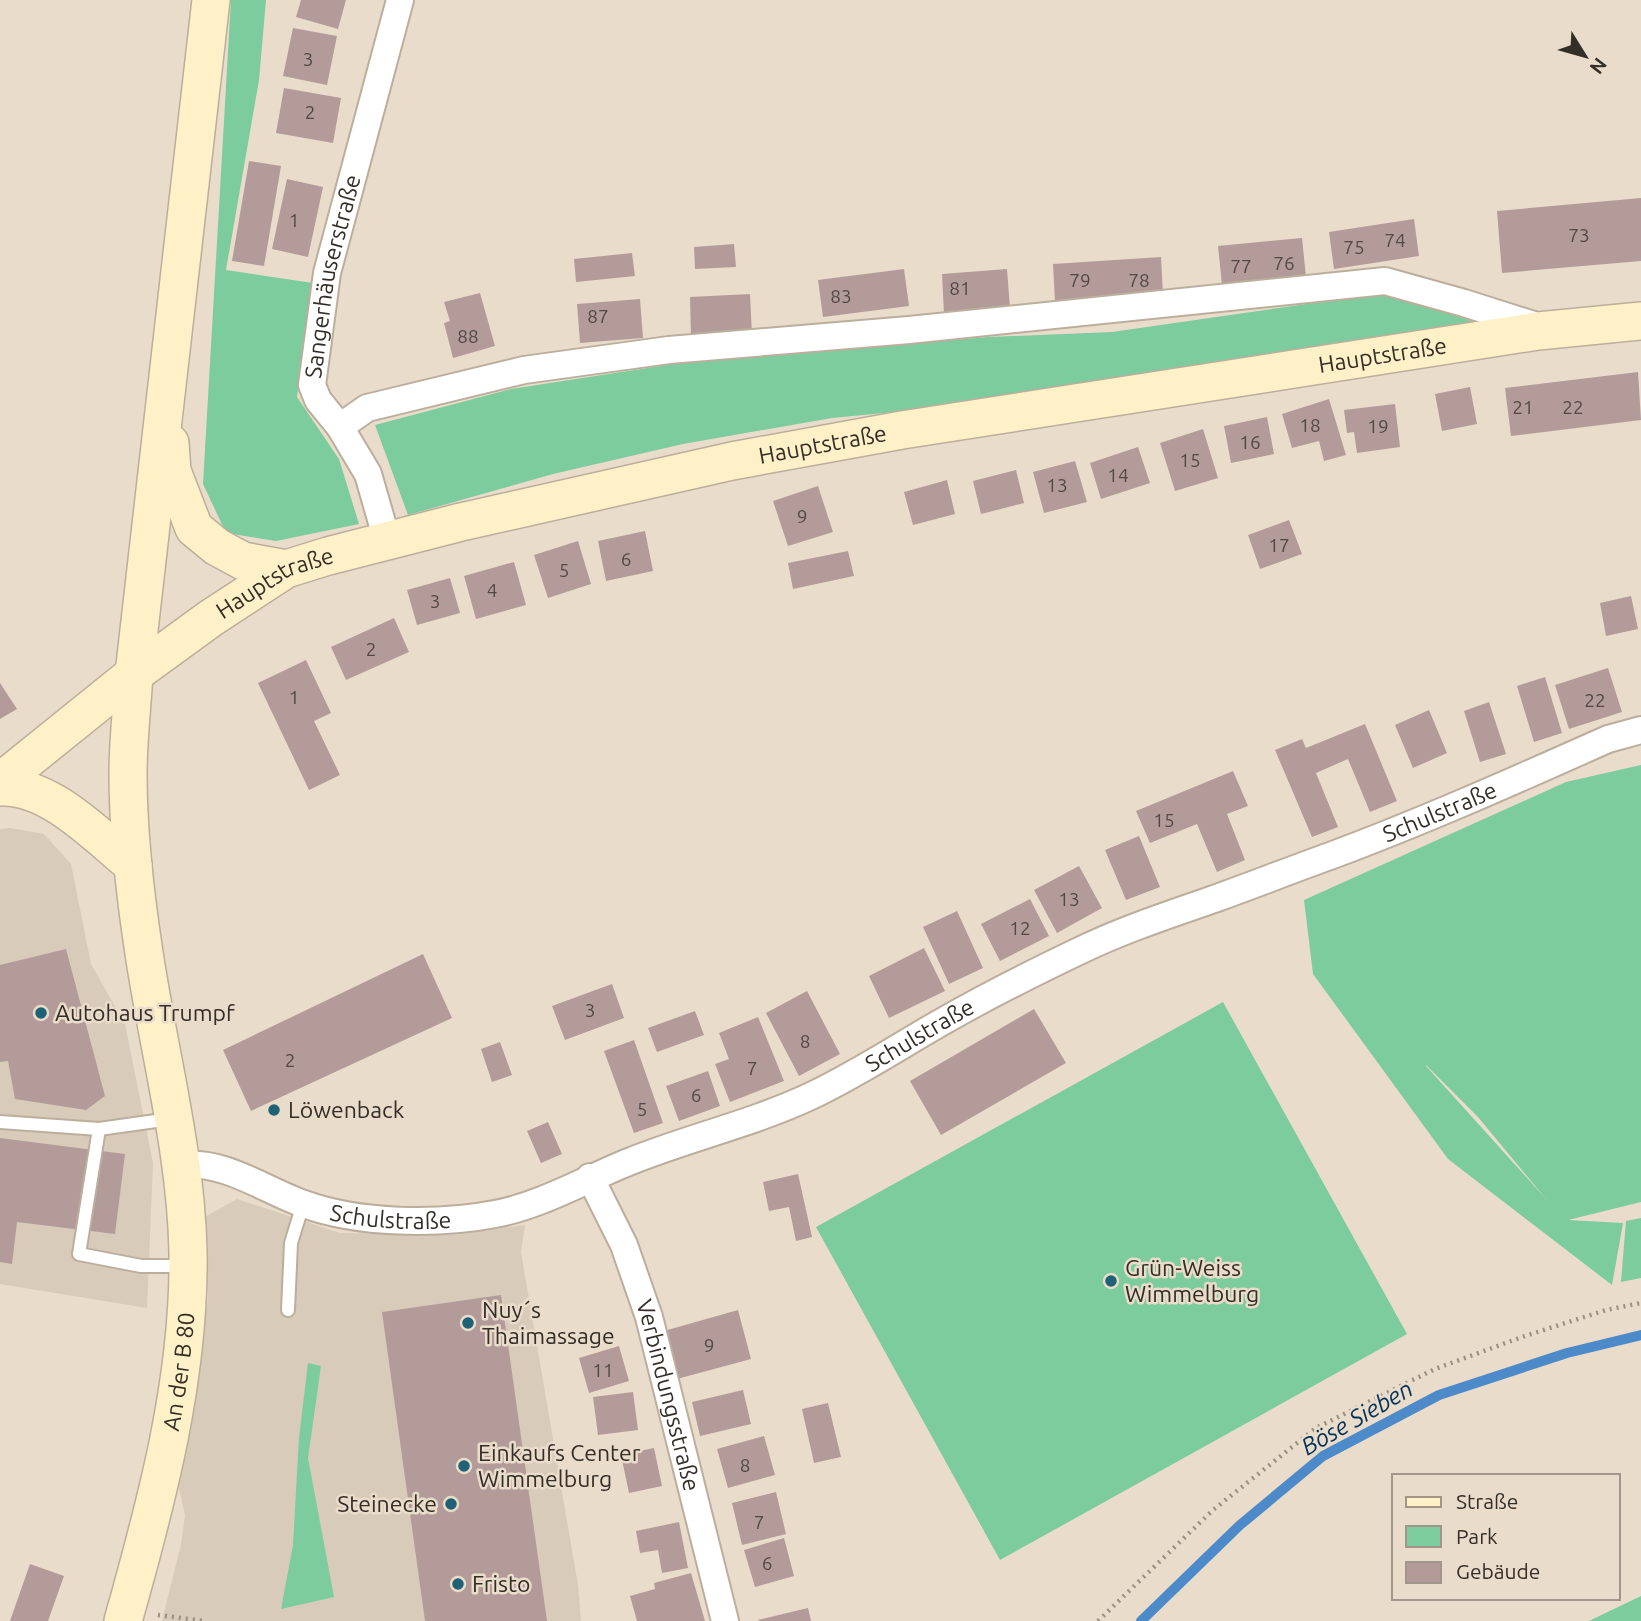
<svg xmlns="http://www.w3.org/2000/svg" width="1641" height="1621" viewBox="0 0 1641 1621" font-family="Ubuntu,sans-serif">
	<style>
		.commercial { fill: #d8cbb9 }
		.green { fill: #7ccc9e; fill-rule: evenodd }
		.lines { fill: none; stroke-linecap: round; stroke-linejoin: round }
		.stream { stroke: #4c8aca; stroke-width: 10 }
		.building { fill: #b39b9a }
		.lane-casing { stroke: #bcae9c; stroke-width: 16 }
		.street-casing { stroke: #bcae9c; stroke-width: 30 }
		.secondary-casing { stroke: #bcae9c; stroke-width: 40 }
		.path { stroke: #998f82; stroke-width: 4.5; stroke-dasharray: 2 5; stroke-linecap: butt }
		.lane { stroke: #fff; stroke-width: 12 }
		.street { stroke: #fff; stroke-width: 26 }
		.secondary { stroke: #fef0c7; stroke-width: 37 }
		.poi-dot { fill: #1f6175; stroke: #eadcca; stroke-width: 2.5 }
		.labels { text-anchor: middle; stroke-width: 5; stroke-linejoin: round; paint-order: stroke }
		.number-label { font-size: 19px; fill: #534944 }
		.street-label { font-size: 23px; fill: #332e27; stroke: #eadcca }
		.poi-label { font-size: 23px; fill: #332e27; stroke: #eadcca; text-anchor: start }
		.water-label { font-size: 24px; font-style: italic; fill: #03335c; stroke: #eadcca }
	</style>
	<rect width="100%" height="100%" fill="#eadcca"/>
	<path class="commercial" d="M10,828L44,834L71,864L91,964L125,1024L153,1163L147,1308L0,1284V829Z
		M237,1199L340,1233L456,1235L525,1225L521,1252L578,1585L581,1621H162L181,1545L185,1515L178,1484L198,1376L208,1298L203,1218Z"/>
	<path class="green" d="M231,0H266L259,80L226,270L313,283L297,397L339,459L359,524L276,541L226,533L203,484Z
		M1389,292L1480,324L958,406L832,418L683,444L553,474L408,515L375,425L511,389L680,363L989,337L1112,332Z
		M1641,765V1202L1568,1220L1623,1223L1612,1285L1448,1159L1313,974L1304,900L1566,782ZM1426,1065L1478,1117L1546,1199L1426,1066Z
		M1223,1002L1407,1334L1000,1560L816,1227Z
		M1641,1218V1278L1621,1282L1626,1221Z
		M308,1363L321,1366L308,1458L334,1597L281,1609L293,1545L299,1438Z
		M1641,1596V1621H1589Z"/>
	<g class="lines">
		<path class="stream" d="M1141,1621L1240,1525L1323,1456L1439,1395L1567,1353L1641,1335"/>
	</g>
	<path class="building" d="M301,0H346L338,29L296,17Z
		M293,28L337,36L327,85L283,76Z
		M284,88L341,98L333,143L276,133Z
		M249,161L281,166L264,266L232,261Z
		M287,179L323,187L308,257L272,249Z
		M1641,198V261L1502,273L1497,211Z
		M1414,219L1419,256L1334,269L1329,232Z
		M1302,238L1306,277L1222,285L1218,246Z
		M734,244L736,267L695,269L694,247Z
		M632,253L635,276L576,282L574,259Z
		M1161,257L1163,295L1055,302L1053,264Z
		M904,269L909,306L823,317L818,280Z
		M1007,269L1010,308L944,314L942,274Z
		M480,293L495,346L453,358L444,323L450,321L444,302Z
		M750,294L752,335L691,337L690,297Z
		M640,299L643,338L580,343L577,304Z
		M1638,372L1641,420L1511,436L1505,388Z
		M1470,387L1477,424L1442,431L1435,394Z
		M1329,399L1346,455L1324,461L1319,441L1292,448L1282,414Z
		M1395,404L1400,447L1357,453L1354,432L1347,433L1344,410Z
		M1267,417L1274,454L1231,463L1224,426Z
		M1203,429L1218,478L1175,491L1160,443Z
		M1138,447L1150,483L1101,499L1090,463Z
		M1075,461L1087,502L1044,513L1033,472Z
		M1016,470L1024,503L981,514L973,481Z
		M947,480L955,514L913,525L904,492Z
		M818,486L833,532L788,546L773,501Z
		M1289,520L1302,554L1260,569L1248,535Z
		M645,531L653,571L606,581L598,541Z
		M578,541L591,584L548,598L534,555Z
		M848,551L854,576L793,589L788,563Z
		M514,562L526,605L476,619L464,576Z
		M450,578L460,613L417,625L407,590Z
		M1631,596L1638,629L1606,636L1600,603Z
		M394,618L409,652L346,680L331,647Z
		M306,660L331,713L314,721L340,775L309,790L258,683Z
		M1608,668L1622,712L1569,729L1555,685Z
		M1545,677L1562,733L1534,742L1517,686Z
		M0,683L17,709L0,719Z
		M1489,702L1506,754L1480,762L1464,711Z
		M1429,710L1447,753L1413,768L1395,725Z
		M1365,724L1397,801L1370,812L1348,759L1316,773L1338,827L1312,837L1275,750L1302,739L1306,748Z
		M1233,771L1248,806L1227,814L1245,860L1217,872L1197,824L1150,843L1136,811Z
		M1139,836L1160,887L1126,900L1105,850Z
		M1079,866L1102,908L1057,933L1034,890Z
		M1030,899L1049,936L1000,961L981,924Z
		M957,911L983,968L949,984L923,927Z
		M924,948L945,991L889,1018L869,976Z
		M66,949L105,1096L86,1110L15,1099L8,1061L0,1062V965Z
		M423,954L452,1018L251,1111L223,1050Z
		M612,984L624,1018L565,1040L552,1006Z
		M807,991L840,1054L799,1076L766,1013Z
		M1034,1009L1066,1063L941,1135L910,1081Z
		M695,1011L704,1035L657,1052L648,1028Z
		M758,1017L784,1081L730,1102L715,1064L729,1059L719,1033Z
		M634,1040L663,1123L634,1133L604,1051Z
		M500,1042L512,1075L492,1082L481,1049Z
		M708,1071L720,1106L679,1121L666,1086Z
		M548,1122L562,1154L541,1163L527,1131Z
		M0,1138L125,1154L115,1234L17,1222L12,1264L0,1262Z
		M798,1174L812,1237L796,1241L789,1207L769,1211L763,1182Z
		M501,1295L547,1621H425L382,1312Z
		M738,1310L751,1359L677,1379L664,1331Z
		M619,1346L629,1381L589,1393L579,1358Z
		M743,1390L751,1424L700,1436L692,1402Z
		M633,1392L638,1430L598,1435L593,1397Z
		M828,1403L841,1457L814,1463L802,1409Z
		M764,1436L775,1475L728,1488L717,1449Z
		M654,1448L662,1486L629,1493L621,1455Z
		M776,1492L786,1534L742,1545L732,1503Z
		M679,1522L688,1568L662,1573L658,1550L640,1553L636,1531Z
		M784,1538L794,1576L755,1587L744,1550Z
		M30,1564L64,1576L48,1621H10Z
		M691,1573L705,1621H637L630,1596L655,1589L654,1583Z
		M808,1608L811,1621H759L758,1620Z"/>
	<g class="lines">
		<defs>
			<path id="lane" d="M0,1122L99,1129L170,1119
				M99,1129L79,1254L141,1266H186
				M288,1310L291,1243L303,1204"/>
			<g id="street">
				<path d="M340,427L367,408L524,370L669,350L909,330L1385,281L1464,303L1543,328"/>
				<path id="s1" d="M387,540L368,474L340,427L318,400L312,385L327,273L400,0"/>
				<path id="s2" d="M181,1165C225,1160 264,1190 304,1204C359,1224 438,1225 495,1214C540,1206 588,1178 631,1161C691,1137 754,1123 813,1095C857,1074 898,1047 940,1023C985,997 1031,974 1077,952C1122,930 1168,915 1214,899C1253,885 1291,870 1330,856C1424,821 1516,780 1608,739L1641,730"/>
				<path id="s3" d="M590,1177L624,1245L649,1317L725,1621"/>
			</g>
			<g id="secondary">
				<path d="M170,443L172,471L194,528L217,547L243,561L286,569"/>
				<path id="s4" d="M0,782L134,674L211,618L286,569L328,556L461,522L732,461L902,430L1538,331L1641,321"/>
				<path d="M0,787C49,784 97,836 133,865"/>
				<path id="s5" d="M123,1621C157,1501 190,1377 188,1252C186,1151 159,1053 144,953C135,894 128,834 128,774C128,741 132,707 134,674L211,0"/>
			</g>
		</defs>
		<use href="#lane" class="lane-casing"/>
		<use href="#street" class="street-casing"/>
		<use href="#secondary" class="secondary-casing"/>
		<path class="path" d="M158,1615L204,1621
			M1098,1621L1213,1510L1316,1428L1435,1369L1522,1337L1606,1310L1641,1303"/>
		<use href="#lane" class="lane"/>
		<use href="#street" class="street"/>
		<use href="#secondary" class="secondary"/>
	</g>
	<g class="poi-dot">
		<circle cx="41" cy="1013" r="7"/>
		<circle cx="274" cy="1110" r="7"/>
		<circle cx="1111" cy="1281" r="7"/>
		<circle cx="468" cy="1323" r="7"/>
		<circle cx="464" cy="1466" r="7"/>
		<circle cx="451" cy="1504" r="7"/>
		<circle cx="458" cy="1584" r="7"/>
	</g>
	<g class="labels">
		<g class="number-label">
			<text x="308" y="66">3</text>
			<text x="310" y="119">2</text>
			<text x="294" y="227">1</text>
			<text x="1579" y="242">73</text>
			<text x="1395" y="247">74</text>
			<text x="1354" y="254">75</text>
			<text x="1284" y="270">76</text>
			<text x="1241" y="273">77</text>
			<text x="1080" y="287">79</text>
			<text x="1139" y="287">78</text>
			<text x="960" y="295">81</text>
			<text x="841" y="303">83</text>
			<text x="598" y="323">87</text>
			<text x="468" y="343">88</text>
			<text x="1523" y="414">21</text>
			<text x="1573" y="414">22</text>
			<text x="1310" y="432">18</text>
			<text x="1378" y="433">19</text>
			<text x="1250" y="449">16</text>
			<text x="1190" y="467">15</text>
			<text x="1118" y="482">14</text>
			<text x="1057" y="492">13</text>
			<text x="802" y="523">9</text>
			<text x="1279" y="552">17</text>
			<text x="626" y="566">6</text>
			<text x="564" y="577">5</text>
			<text x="492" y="597">4</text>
			<text x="435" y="608">3</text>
			<text x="371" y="656">2</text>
			<text x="294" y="704">1</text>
			<text x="1595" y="707">22</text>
			<text x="1164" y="827">15</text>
			<text x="1069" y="906">13</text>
			<text x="1020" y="935">12</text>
			<text x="590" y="1017">3</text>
			<text x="805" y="1048">8</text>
			<text x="290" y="1067">2</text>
			<text x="752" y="1075">7</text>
			<text x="696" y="1102">6</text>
			<text x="642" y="1116">5</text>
			<text x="709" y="1352">9</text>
			<text x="603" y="1377">11</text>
			<text x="745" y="1472">8</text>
			<text x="759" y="1529">7</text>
			<text x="767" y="1570">6</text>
		</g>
		<g class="street-label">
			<text dy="8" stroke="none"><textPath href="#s1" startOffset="285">Sangerhäuserstraße</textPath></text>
			<text dy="8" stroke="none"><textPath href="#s4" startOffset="1475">Hauptstraße</textPath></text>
			<text dy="8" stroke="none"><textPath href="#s4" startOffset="908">Hauptstraße</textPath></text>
			<text dy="8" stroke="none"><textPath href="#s4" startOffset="341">Hauptstraße</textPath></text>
			<text dy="8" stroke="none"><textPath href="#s2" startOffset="1353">Schulstraße</textPath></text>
			<text dy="8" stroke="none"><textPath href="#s2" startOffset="786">Schulstraße</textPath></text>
			<text dy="8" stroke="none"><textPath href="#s2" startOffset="219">Schulstraße</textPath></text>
			<text dy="8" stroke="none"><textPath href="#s5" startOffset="256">An der B 80</textPath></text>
			<text dy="8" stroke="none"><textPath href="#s3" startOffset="233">Verbindungsstraße</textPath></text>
		</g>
		<g class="poi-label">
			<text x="55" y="1021">Autohaus Trumpf</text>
			<text x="288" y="1118">Löwenback</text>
			<text x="1125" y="1276">Grün-Weiss<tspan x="1125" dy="26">Wimmelburg</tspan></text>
			<text x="482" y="1318">Nuy´s<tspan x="482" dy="26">Thaimassage</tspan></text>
			<text x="478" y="1461">Einkaufs Center<tspan x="478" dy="26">Wimmelburg</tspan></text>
			<text x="437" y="1512" text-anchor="end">Steinecke</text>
			<text x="472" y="1592">Fristo</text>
		</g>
		<g class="water-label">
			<text transform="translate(1357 1418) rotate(-30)" y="8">Böse Sieben</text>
		</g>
	</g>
	<rect x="1392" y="1474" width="228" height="126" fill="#eadcca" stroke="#a19689" stroke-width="2"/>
	<rect x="1406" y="1497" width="35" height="10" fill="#fef0c7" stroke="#a19689" stroke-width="2"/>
	<text x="1456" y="1509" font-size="21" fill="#332e27">Straße</text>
	<rect x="1406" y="1526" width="35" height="21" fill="#7ccc9e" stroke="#a19689" stroke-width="2"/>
	<text x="1456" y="1544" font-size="21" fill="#332e27">Park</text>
	<rect x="1406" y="1562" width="35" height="21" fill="#b39b9a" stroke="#a19689" stroke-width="2"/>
	<text x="1456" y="1579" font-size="21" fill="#332e27">Gebäude</text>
	<g transform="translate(1585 56) rotate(127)" stroke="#eadcca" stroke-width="5" paint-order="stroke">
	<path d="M0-5L12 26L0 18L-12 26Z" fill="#332e27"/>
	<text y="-10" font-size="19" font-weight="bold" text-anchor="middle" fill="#332e27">N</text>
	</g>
</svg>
